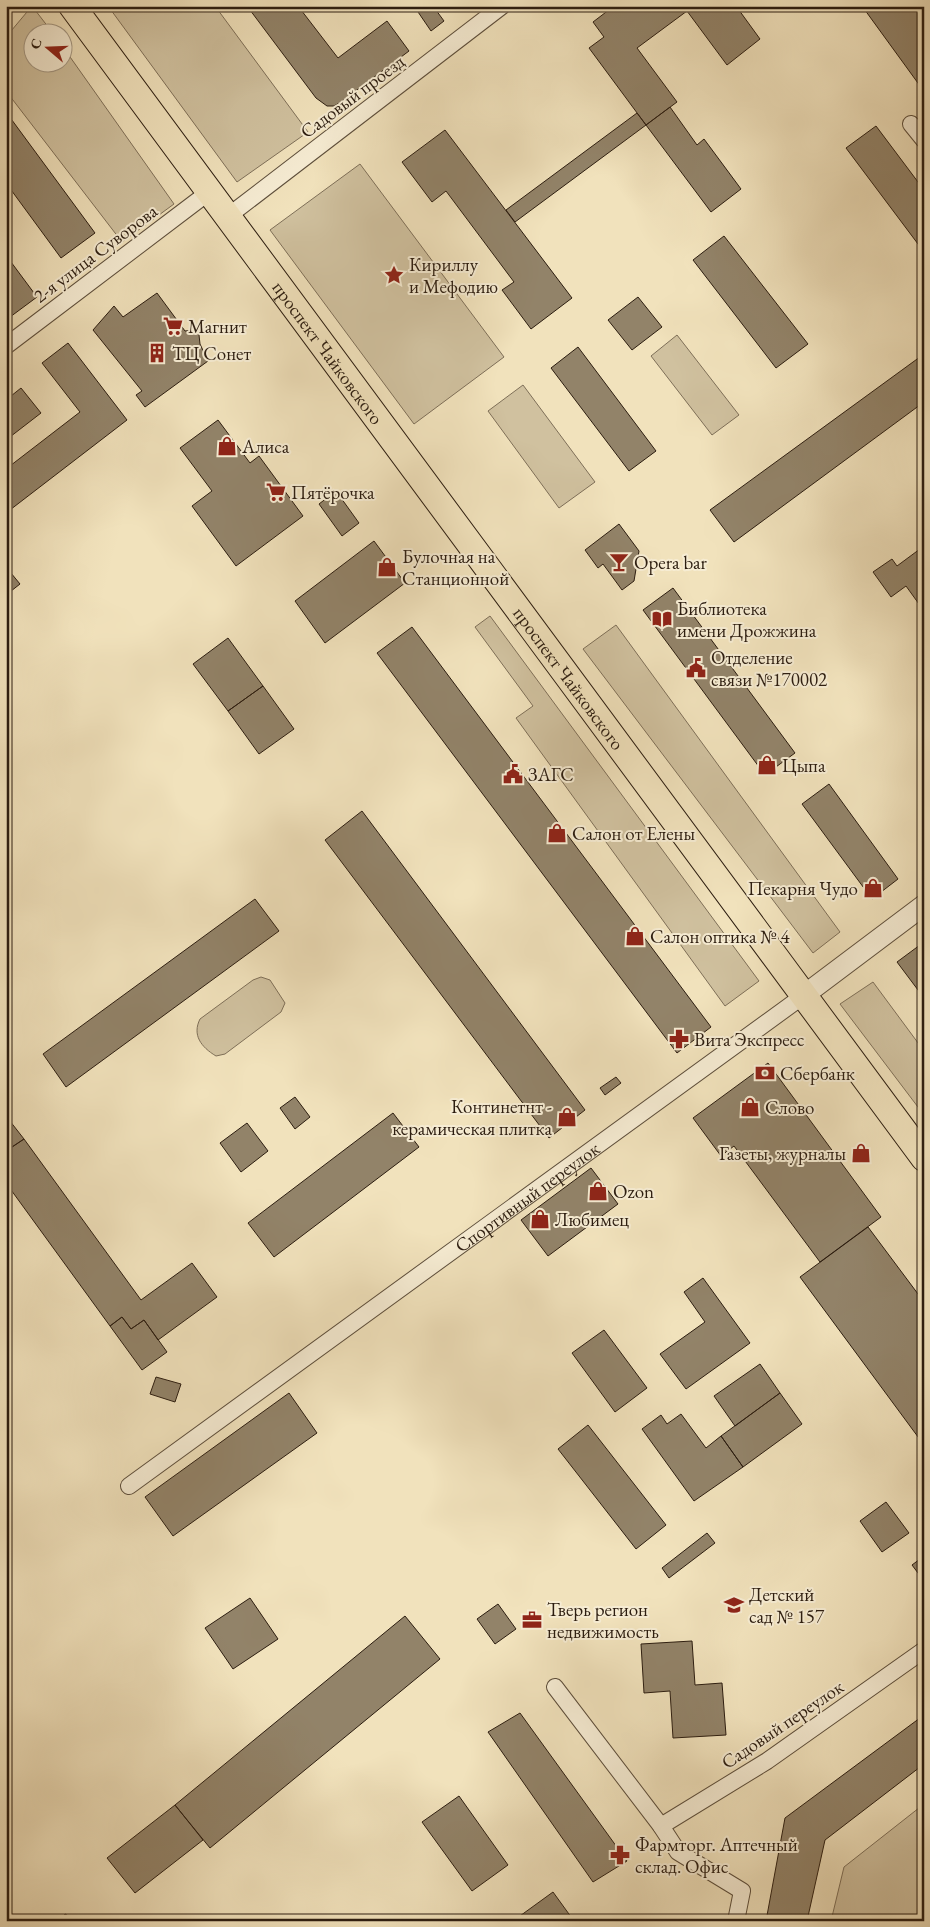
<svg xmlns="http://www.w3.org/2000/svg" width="930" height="1927" viewBox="0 0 930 1927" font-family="'EB Garamond',serif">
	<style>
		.green { fill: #d0c19f; stroke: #7e6f58 }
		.building { fill: #928369; stroke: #2c1d10 }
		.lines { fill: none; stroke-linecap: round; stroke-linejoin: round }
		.minor-casing { stroke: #5d4e3b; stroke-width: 18 }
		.tertiary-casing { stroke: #5d4e3b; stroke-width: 22 }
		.primary-casing { stroke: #2c1d10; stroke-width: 28 }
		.minor { stroke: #f6ecd3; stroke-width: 16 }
		.tertiary { stroke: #f6ecd3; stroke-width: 20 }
		.primary { stroke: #f1e2bc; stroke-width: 26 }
		.labels { text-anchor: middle; stroke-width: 4; stroke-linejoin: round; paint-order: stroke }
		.street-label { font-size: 19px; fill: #2c1d10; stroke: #f6ecd3 }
		.poi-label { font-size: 19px; fill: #2c1d10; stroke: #f6ecd3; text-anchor: start }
	</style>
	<rect width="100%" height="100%" fill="#f1e2bc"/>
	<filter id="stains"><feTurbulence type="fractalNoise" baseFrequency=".004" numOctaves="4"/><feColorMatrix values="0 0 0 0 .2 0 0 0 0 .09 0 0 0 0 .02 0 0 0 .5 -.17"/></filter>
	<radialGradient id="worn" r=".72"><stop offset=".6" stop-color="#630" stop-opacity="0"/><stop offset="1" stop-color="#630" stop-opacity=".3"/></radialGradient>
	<path class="green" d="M32,6L52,32H32V62H62L63,47L174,204L122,242L6,91V37Z
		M108,6H215L308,132L237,182Z
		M360,164L504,357L414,424L270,230Z
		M677,335L739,415L712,435L651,356Z
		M523,385L595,482L559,508L488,411Z
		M490,616L759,981L725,1006L516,718L533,706L475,627Z
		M616,625L840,932L813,953L583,649Z
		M261,977L270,980L285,1003L281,1012L225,1054L216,1056C201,1047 192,1035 200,1019L253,980Z
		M873,982L924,1051V1115L840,1004Z
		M924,1804V1921H831L844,1867Z"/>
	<path class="building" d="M247,6H298L338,58L387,21L409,51L341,102L334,106H327L316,98Z
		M420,6H433L444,21L431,31L416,9Z
		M614,6H736L760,39L727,65L687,11L637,48L677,102L646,125L589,48L604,37L593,22Z
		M862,6H924V89L923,90Z
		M670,107L697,145L704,139L741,189L711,212L646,125Z
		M6,112L95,233L61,258L6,183Z
		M637,113L646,125L515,222L506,210Z
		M876,126L924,190V252L846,148Z
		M445,130L572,298L531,329L502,290L514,282L446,191L432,202L402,162Z
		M724,236L808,344L776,368L693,260Z
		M11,262L37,297L6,320V265Z
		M157,293L185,331L194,330L199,335L200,344L208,361L145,407L136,395L142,391L93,330L114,306L123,317Z
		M638,297L662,327L632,350L608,320Z
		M68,343L127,420L6,513V469L80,412L42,363Z
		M578,347L656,451L629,471L551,368Z
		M924,354V402L734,542L710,510Z
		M21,388L41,413L6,440V400Z
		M218,420L250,463L259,456L303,516L236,566L192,506L212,491L180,448Z
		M336,491L359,523L342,536L319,504Z
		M619,524L639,551L634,581L622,590L603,564L598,568L585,550Z
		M374,541L405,583L325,643L295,601Z
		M924,546V611L906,586L891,597L873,572L892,559L897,566Z
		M6,567L20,584L6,595Z
		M673,588L795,753L765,775L643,610Z
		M412,627L711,1027L677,1053L377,653Z
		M228,638L263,686L228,711L193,664Z
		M263,686L294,729L259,754L228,711Z
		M829,784L898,879L872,899L802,804Z
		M362,811L585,1110L549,1138L325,840Z
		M255,899L279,931L66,1087L43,1054Z
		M924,942V998L897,962Z
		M768,1063L881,1217L820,1262L734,1146L721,1156L693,1118Z
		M616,1077L621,1083L605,1095L600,1088Z
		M295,1097L310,1117L295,1129L280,1108Z
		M393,1113L419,1147L274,1257L248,1223Z
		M6,1116L24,1139L6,1151Z
		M247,1123L268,1151L241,1172L220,1143Z
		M24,1139L141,1300L192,1263L217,1297L158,1340L144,1320L131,1329L122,1317L110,1326L6,1183V1151Z
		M591,1168L618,1204L548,1256L521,1220Z
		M868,1227L924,1302V1445L800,1277Z
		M703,1278L750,1343L686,1389L660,1354L705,1322L684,1292Z
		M122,1317L131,1329L144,1320L167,1352L142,1370L110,1326Z
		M604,1330L647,1388L615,1412L572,1353Z
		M760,1364L780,1393L735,1426L714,1396Z
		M156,1377L181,1384L175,1402L150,1394Z
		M289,1393L317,1433L173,1536L145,1497Z
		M780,1393L802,1424L743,1467L721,1436Z
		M681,1414L706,1448L721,1436L743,1467L694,1501L642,1429L661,1415L667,1424Z
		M588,1425L666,1525L636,1549L558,1449Z
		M886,1502L909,1533L882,1552L860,1521Z
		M707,1533L715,1543L669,1578L662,1568Z
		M924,1556V1581L912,1565Z
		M250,1598L278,1639L233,1669L205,1628Z
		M498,1604L516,1629L495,1644L477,1619Z
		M405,1616L440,1659L210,1848L175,1805Z
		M692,1641L695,1685L722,1683L726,1735L673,1738L670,1691L644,1693L641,1644Z
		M520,1713L627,1861L593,1882L488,1732Z
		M924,1715V1764L825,1840L807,1921H766L785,1818Z
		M459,1796L508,1865L472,1891L422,1822Z
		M175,1805L203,1840L135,1893L107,1858Z
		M553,1892L574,1921H513Z
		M65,1914L77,1921H61Z"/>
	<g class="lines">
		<defs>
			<g id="minor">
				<path d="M911,124L924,140"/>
				<path d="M227,217L502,6"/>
				<path d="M6,346L209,192"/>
				<path id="s1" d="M129,1486L803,996"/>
				<path d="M555,1687L661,1826L678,1852L742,1891L736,1921"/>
				<path d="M661,1826L767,1761L924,1650"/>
			</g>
			<path id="tertiary" d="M803,996L924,905"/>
			<g id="primary">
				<path id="s2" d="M72,6L924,1158"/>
			</g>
		</defs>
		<use href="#minor" class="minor-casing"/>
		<use href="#tertiary" class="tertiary-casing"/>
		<use href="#primary" class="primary-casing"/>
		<use href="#minor" class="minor"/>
		<use href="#tertiary" class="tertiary"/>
		<use href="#primary" class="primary"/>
	</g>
	<defs>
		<symbol id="sight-bare" viewBox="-9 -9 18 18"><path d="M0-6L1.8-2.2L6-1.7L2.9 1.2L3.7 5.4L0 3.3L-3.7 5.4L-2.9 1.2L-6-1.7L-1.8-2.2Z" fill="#8f2418" stroke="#f6ecd3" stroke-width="2.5" paint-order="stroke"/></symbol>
		<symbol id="supermarket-bare" viewBox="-9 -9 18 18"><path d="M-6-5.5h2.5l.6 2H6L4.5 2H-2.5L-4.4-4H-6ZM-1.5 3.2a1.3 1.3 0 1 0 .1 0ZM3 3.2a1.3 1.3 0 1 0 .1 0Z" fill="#8f2418" stroke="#f6ecd3" stroke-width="2.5" paint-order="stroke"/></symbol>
		<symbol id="building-bare" viewBox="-9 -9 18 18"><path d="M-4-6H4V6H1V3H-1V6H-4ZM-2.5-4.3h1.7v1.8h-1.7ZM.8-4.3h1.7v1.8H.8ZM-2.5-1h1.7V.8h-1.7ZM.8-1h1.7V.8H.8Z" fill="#8f2418" stroke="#f6ecd3" stroke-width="2.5" paint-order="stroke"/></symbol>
		<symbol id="shop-bare" viewBox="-9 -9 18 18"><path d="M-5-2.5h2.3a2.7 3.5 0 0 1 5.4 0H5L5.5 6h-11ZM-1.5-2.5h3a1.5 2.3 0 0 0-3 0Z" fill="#8f2418" stroke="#f6ecd3" stroke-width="2.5" paint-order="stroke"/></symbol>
		<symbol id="bar-bare" viewBox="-9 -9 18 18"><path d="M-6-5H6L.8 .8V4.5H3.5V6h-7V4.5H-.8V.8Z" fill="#8f2418" stroke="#f6ecd3" stroke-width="2.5" paint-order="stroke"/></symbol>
		<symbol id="library-bare" viewBox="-9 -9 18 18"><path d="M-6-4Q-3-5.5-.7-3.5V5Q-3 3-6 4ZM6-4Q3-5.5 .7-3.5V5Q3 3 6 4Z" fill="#8f2418" stroke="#f6ecd3" stroke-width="2.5" paint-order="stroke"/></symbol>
		<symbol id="civic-bare" viewBox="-9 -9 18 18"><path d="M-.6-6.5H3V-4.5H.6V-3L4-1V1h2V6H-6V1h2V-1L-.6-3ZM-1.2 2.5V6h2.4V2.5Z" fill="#8f2418" stroke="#f6ecd3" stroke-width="2.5" paint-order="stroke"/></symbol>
		<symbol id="pharmacy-bare" viewBox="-9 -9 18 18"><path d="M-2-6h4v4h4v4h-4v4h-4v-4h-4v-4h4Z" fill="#8f2418" stroke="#f6ecd3" stroke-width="2.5" paint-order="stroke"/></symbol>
		<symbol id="bank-bare" viewBox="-9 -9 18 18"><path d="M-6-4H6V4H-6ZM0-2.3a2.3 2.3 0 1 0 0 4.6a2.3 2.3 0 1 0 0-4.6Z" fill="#8f2418" stroke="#f6ecd3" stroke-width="2.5" paint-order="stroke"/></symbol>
		<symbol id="school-bare" viewBox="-9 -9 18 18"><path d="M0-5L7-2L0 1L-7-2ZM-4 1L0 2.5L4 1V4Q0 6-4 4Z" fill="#8f2418" stroke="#f6ecd3" stroke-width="2.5" paint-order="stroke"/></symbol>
		<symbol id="office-bare" viewBox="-9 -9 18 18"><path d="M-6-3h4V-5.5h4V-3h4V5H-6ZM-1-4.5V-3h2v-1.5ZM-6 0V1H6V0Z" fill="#8f2418" stroke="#f6ecd3" stroke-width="2.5" paint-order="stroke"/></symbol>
	</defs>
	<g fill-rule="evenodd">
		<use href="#sight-bare" x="380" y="261" width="28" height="28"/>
		<use href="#supermarket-bare" x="159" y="312" width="28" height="28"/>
		<use href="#building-bare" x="143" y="339" width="28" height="28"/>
		<use href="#shop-bare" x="213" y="432" width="28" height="28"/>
		<use href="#supermarket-bare" x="262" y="478" width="28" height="28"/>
		<use href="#bar-bare" x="605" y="548" width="28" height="28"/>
		<use href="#shop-bare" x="373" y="553" width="28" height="28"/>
		<use href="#library-bare" x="648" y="605" width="28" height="28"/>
		<use href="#civic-bare" x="682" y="654" width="28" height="28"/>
		<use href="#shop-bare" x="753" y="751" width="28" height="28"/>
		<use href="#civic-bare" x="499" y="760" width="28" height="28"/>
		<use href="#shop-bare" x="543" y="819" width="28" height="28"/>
		<use href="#shop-bare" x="859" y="874" width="28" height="28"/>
		<use href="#shop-bare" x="621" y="922" width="28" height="28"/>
		<use href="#pharmacy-bare" x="665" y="1025" width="28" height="28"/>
		<use href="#bank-bare" x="751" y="1059" width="28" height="28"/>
		<use href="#shop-bare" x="736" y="1093" width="28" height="28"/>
		<use href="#shop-bare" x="553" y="1103" width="28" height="28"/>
		<use href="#shop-bare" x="847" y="1139" width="28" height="28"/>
		<use href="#shop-bare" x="584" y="1177" width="28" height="28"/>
		<use href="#shop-bare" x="526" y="1205" width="28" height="28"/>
		<use href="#school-bare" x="720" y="1591" width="28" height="28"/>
		<use href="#office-bare" x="518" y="1606" width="28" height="28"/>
		<use href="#pharmacy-bare" x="606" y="1841" width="28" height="28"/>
	</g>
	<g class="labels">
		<g class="street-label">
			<text transform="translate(352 96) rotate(-37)" y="7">Садовый проезд</text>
			<text transform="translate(95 253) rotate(-37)" y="7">2-я улица Суворова</text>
			<text dy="7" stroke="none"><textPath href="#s2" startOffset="431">проспект Чайковского</textPath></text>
			<text dy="7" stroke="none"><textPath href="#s2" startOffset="836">проспект Чайковского</textPath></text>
			<text dy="7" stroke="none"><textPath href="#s1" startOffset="492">Спортивный переулок</textPath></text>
			<text transform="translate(782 1724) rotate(-34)" y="7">Садовый переулок</text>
		</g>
		<g class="poi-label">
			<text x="409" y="271">Кириллу<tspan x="409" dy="22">и Мефодию</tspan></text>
			<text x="188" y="333">Магнит</text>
			<text x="172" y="360">ТЦ Сонет</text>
			<text x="242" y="453">Алиса</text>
			<text x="291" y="499">Пятёрочка</text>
			<text x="402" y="563">Булочная на<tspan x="402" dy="22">Станционной</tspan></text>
			<text x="634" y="569">Opera bar</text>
			<text x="677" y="615">Библиотека<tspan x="677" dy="22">имени Дрожжина</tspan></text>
			<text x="711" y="664">Отделение<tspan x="711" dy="22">связи №170002</tspan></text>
			<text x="782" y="772">Цыпа</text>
			<text x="528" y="781">ЗАГС</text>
			<text x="572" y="840">Салон от Елены</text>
			<text x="858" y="895" text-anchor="end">Пекарня Чудо</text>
			<text x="650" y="943">Салон оптика № 4</text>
			<text x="694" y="1046">Вита Экспресс</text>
			<text x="780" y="1080">Сбербанк</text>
			<text x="552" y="1113" text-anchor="end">Континетнт -<tspan x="552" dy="22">керамическая плитка</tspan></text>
			<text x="765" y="1114">Слово</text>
			<text x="846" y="1160" text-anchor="end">Газеты, журналы</text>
			<text x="613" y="1198">Ozon</text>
			<text x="555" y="1226">Любимец</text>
			<text x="749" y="1601">Детский<tspan x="749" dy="22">сад № 157</tspan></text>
			<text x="547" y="1616">Тверь регион<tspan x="547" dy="22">недвижимость</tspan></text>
			<text x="635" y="1851">Фармторг. Аптечный<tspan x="635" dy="22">склад. Офис</tspan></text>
		</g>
	</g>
	<rect width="930" height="1927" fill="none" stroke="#f1e2bc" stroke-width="25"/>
	<rect x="8" y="8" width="915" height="1912" fill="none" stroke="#2c1d10" stroke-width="2.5"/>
	<rect x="12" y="12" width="905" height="1902" fill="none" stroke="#2c1d10"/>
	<g transform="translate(48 48) rotate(289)"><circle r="24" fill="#f6ecd3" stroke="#a59985"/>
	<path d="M0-4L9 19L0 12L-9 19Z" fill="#8f2418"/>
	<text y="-8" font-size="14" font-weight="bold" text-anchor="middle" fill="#2c1d10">С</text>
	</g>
	<rect width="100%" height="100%" filter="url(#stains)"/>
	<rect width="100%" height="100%" fill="url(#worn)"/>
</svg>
